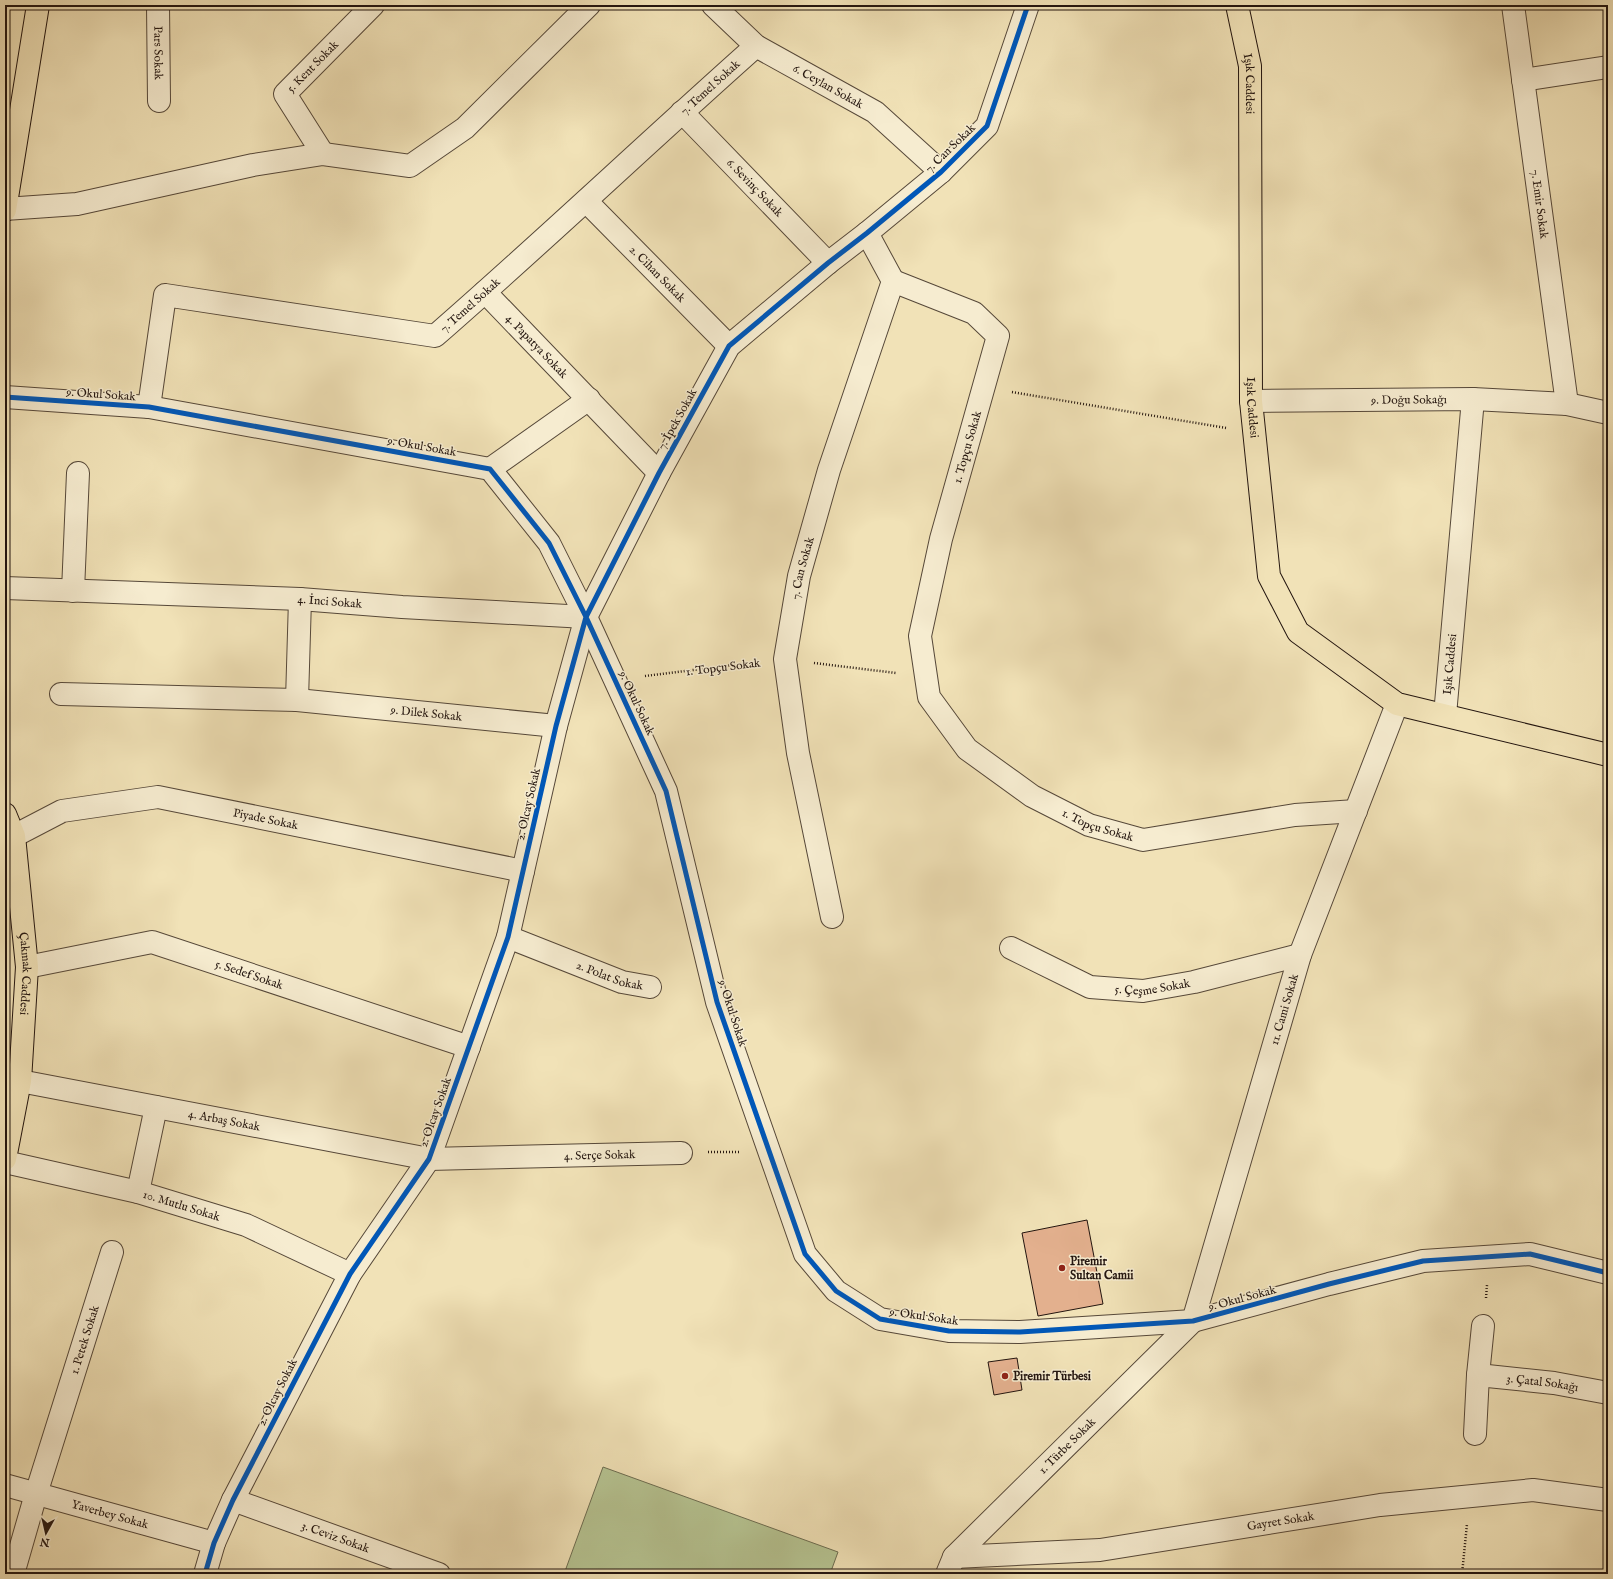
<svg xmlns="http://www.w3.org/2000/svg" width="1613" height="1579" viewBox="0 0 1613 1579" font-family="'IM FELL English',serif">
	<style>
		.green { fill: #b6c492; stroke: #6c6c50 }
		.building { fill: #e3b08e; stroke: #23150f }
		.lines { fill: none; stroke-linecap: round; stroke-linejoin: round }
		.minor-casing { stroke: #564839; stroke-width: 24 }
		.major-casing { stroke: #23150f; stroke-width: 24 }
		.path { stroke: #23150f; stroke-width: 2.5; stroke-dasharray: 1 2; stroke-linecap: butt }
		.minor { stroke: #f6ecd0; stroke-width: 22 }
		.major { stroke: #f1e2b7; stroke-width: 22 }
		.cycleway-casing { stroke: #f6ecd0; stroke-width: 8 }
		.cycleway { stroke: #0057b8; stroke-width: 5 }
		.poi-dot { fill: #8f2418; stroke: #f6ecd0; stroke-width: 1.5 }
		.labels { text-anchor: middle; stroke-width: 3; stroke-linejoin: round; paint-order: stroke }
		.street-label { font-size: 12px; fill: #23150f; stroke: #f6ecd0 }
		.poi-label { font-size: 12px; font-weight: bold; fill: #23150f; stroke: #f6ecd0; text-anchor: start }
	</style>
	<rect width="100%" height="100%" fill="#f1e2b7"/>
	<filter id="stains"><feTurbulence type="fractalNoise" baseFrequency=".005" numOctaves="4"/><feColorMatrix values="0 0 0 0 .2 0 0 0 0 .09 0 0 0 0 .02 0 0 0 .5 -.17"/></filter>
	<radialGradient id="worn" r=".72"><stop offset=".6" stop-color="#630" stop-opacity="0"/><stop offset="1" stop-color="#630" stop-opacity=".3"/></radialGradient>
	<path class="green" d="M603,1467L838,1552L830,1574H564Z"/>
	<path class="building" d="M1087,1220L1103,1304L1038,1316L1022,1233Z
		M1017,1358L1022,1390L994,1395L988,1362Z"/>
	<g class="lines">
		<defs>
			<g id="minor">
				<path id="s1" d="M158,5L159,101"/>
				<path id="s2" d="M713,5L756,46L875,112L941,172"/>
				<path id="s3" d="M1513,5L1567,404"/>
				<path d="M1523,80L1608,67"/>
				<path id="s4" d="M682,112L828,263"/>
				<path id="s5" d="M323,154L285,94L373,5"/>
				<path id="s6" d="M586,201L729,346"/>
				<path d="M5,209L77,204L253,165L323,154L410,166L465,128L589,5"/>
				<path id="s7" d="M893,281L974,313L998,336L941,539L920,636L929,697L967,749L1032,796L1089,825L1143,840L1295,815L1356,811"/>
				<path id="s8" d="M485,292L659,473"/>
				<path d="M5,397L149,407L490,469L549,543L586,617L666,791L717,1002L805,1254L836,1291L880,1319L949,1331L1020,1332L1193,1321L1329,1284L1423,1261L1530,1254L1608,1273"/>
				<path id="s9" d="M1251,401L1473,399L1567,404L1608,413"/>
				<path id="s10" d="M149,407L165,295L435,336C543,242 648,142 756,46"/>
				<path d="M490,469L589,399"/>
				<path id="s11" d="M5,588L300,599L402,607L586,617"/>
				<path d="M73,591L78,473"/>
				<path id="s12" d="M61,694L297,700L556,726"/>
				<path d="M297,700L300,599"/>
				<path id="s13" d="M1445,715L1473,399"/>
				<path id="s14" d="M14,836L62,811L158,797L523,871"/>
				<path id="s15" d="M832,917L798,753L785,659L799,576L829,470L893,281L867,233"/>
				<path id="s16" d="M508,937L622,982L650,987"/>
				<path id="s17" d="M1011,948L1090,987L1143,991L1194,982L1300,955"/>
				<path id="s18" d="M27,967L152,942L469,1047"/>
				<path id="s19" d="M5,1081H20L429,1159L681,1153"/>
				<path id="s20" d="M5,1162L138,1192L246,1225L350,1274"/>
				<path d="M138,1192L156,1107"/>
				<path id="s21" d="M1478,1375L1554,1383L1608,1393"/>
				<path d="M1475,1434L1478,1375L1483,1326"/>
				<path id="s22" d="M5,1485L214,1543"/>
				<path id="s23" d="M233,1500L439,1574"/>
				<path id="s24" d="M954,1557L1100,1550L1380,1505L1533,1490L1608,1500"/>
				<path id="s25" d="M13,1574L36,1494L112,1252"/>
				<path d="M205,1574L214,1543L233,1500L350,1274L429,1159L508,937L556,726L586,617L659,473L729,346L828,263L867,233L941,172L987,126L1028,5"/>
				<path id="s26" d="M947,1574L954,1557L1193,1321L1300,955L1397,704"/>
			</g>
			<g id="major">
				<path id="s27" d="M1237,5L1250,66L1251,401L1269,576L1298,632L1397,704L1608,755"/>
				<path d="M5,210L38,5"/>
				<path id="s28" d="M5,814L14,836L27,967L20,1081L5,1159"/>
			</g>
		</defs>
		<use href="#minor" class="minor-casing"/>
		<use href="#major" class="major-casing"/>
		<path class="path" d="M1012,392L1226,428
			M814,663L896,673
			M645,676L757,662
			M708,1152H739
			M1486,1298L1487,1285
			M1462,1574L1467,1524"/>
		<use href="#minor" class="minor"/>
		<use href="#major" class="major"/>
		<defs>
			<path id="cycleway" d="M5,397L149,407L490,469L549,543L586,617L666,791L717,1002L805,1254L836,1291L880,1319L949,1331L1020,1332L1193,1321L1329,1284L1423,1261L1530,1254L1608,1273
				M205,1574L214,1543L233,1500L350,1274L429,1159L508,937L556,726L586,617L659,473L729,346L828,263L867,233L941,172L987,126L1028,5"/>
		</defs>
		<use href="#cycleway" class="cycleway-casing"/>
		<use href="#cycleway" class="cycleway"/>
	</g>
	<g class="poi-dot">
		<circle cx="1062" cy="1268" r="4"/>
		<circle cx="1005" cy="1376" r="4"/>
	</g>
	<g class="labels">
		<g class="street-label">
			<text dy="4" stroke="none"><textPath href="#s1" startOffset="48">Pars Sokak</textPath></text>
			<text dy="4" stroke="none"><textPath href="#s5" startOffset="110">5. Kent Sokak</textPath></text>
			<text dy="4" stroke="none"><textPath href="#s27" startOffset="80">Işık Caddesi</textPath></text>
			<text dy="4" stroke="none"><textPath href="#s2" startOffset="142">6. Ceylan Sokak</textPath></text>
			<text dy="4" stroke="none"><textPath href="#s10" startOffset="757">7. Temel Sokak</textPath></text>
			<text transform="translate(950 148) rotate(-44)" y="4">7. Can Sokak</text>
			<text dy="4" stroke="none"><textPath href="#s4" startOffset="105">6. Sevinç Sokak</textPath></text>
			<text dy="4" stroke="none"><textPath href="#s3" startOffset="201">7. Emir Sokak</textPath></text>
			<text dy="4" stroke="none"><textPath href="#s6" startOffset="102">2. Cihan Sokak</textPath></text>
			<text dy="4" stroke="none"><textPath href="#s10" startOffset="433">7. Temel Sokak</textPath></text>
			<text dy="4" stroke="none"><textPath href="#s8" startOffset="75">4. Papatya Sokak</textPath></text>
			<text transform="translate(101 394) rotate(4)" y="4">9. Okul Sokak</text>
			<text dy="4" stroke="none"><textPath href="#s9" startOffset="158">9. Doğu Sokağı</textPath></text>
			<text dy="4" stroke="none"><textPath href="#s27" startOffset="404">Işık Caddesi</textPath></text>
			<text transform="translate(677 419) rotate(-61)" y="4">7. İpek Sokak</text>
			<text transform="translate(422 446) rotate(10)" y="4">9. Okul Sokak</text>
			<text transform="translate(967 447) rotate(-74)" y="4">1. Topçu Sokak</text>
			<text dy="4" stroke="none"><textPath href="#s15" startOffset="355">7. Can Sokak</textPath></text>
			<text dy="4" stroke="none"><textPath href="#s11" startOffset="325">4. İnci Sokak</textPath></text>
			<text dy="4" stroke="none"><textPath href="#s13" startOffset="51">Işık Caddesi</textPath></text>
			<text transform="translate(723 667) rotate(-7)" y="4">1. Topçu Sokak</text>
			<text transform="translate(637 703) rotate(65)" y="4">9. Okul Sokak</text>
			<text dy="4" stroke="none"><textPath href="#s12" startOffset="366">9. Dilek Sokak</textPath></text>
			<text transform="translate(528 804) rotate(-77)" y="4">2. Olcay Sokak</text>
			<text dy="4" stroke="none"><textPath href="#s14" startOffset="261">Piyade Sokak</textPath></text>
			<text dy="4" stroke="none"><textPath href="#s7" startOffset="709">1. Topçu Sokak</textPath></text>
			<text dy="4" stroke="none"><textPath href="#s28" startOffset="162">Çakmak Caddesi</textPath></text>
			<text dy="4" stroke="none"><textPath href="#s18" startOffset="230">5. Sedef Sokak</textPath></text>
			<text dy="4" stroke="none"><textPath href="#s16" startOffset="109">2. Polat Sokak</textPath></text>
			<text dy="4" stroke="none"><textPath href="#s17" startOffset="151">5. Çeşme Sokak</textPath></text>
			<text dy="4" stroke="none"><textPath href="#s26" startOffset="679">11. Cami Sokak</textPath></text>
			<text transform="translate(733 1013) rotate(72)" y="4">9. Okul Sokak</text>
			<text transform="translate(435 1112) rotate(-70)" y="4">2. Olcay Sokak</text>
			<text dy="4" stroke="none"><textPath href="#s19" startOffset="223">4. Arbaş Sokak</textPath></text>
			<text dy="4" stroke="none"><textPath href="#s19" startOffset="602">4. Serçe Sokak</textPath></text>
			<text dy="4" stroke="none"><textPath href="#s20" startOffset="182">10. Mutlu Sokak</textPath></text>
			<text transform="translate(1242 1298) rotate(-15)" y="4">9. Okul Sokak</text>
			<text transform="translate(924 1316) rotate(8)" y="4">9. Okul Sokak</text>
			<text dy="4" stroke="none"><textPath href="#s25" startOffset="245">1. Petek Sokak</textPath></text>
			<text dy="4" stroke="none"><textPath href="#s21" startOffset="65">3. Çatal Sokağı</textPath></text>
			<text transform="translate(277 1392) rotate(-63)" y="4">2. Olcay Sokak</text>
			<text dy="4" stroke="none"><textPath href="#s26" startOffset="177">1. Türbe Sokak</textPath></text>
			<text dy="4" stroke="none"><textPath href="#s22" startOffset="109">Yaverbey Sokak</textPath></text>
			<text dy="4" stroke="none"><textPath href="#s24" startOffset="329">Gayret Sokak</textPath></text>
			<text dy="4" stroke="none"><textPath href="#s23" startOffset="109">3. Ceviz Sokak</textPath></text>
		</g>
		<g class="poi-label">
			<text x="1070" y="1265">Piremir<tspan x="1070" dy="14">Sultan Camii</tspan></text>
			<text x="1013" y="1380">Piremir Türbesi</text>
		</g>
	</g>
	<rect width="1613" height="1579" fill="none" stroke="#f1e2b7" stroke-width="20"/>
	<rect x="6" y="6" width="1601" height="1567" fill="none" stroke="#23150f" stroke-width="2"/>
	<rect x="10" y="10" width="1593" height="1559" fill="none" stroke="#23150f"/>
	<g transform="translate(46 1533) rotate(188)" stroke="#f6ecd0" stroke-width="3" paint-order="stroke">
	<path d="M0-3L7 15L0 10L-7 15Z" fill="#23150f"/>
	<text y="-6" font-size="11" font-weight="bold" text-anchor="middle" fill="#23150f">N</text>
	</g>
	<rect width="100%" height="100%" filter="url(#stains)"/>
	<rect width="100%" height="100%" fill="url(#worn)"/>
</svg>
